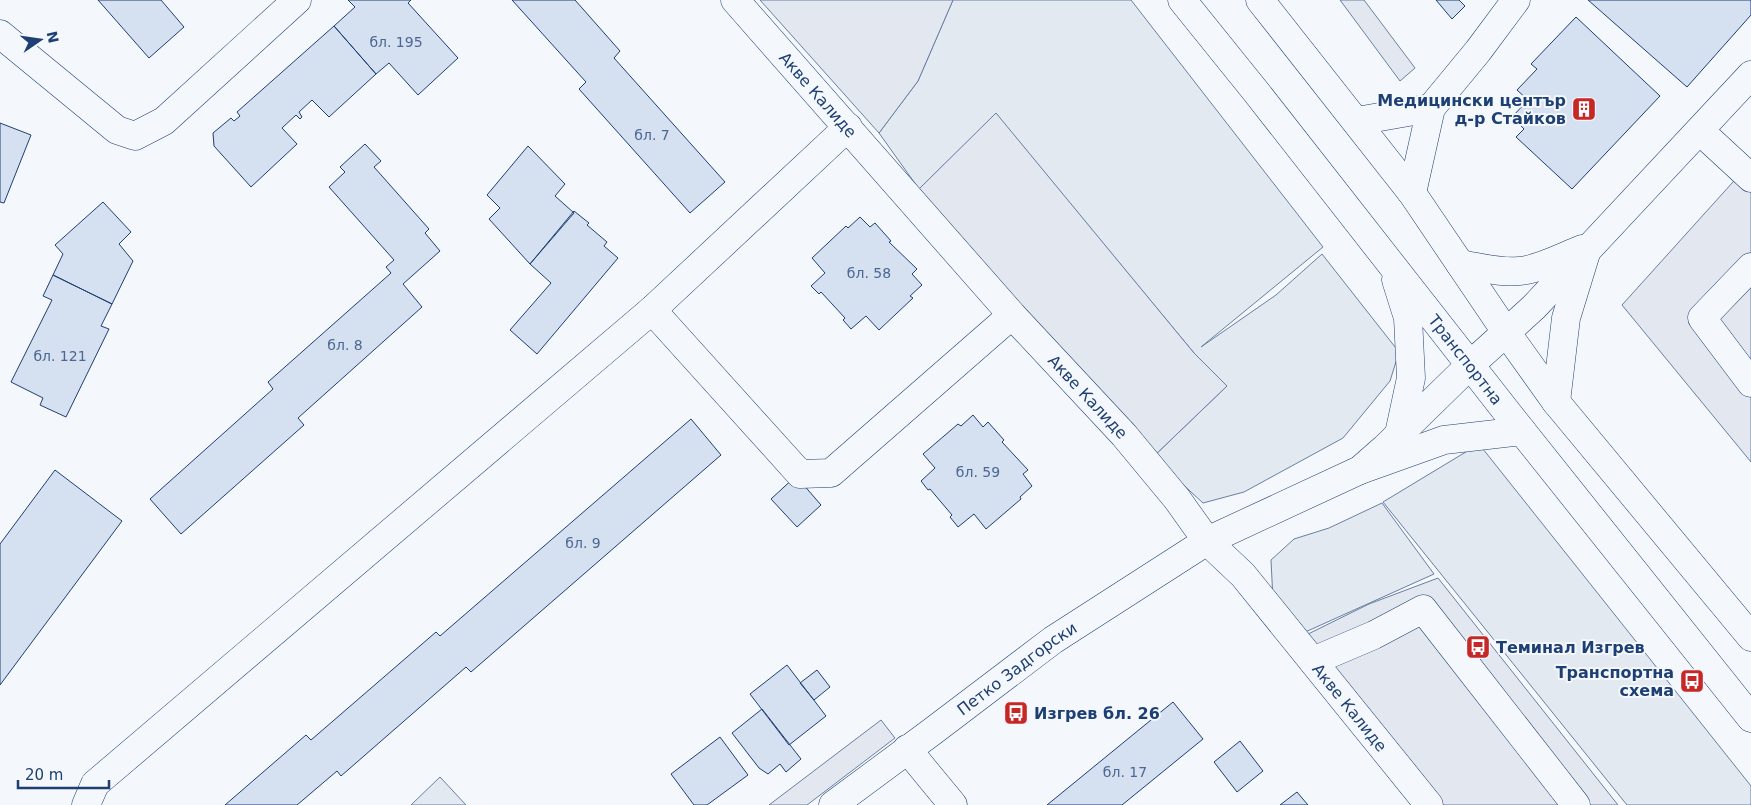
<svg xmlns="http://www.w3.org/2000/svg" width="1751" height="805" viewBox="0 0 1751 805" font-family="'DejaVu Sans',sans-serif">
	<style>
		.green { fill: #e3e9f0; stroke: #687fa3 }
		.parking { fill: #e3e8f0; stroke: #687fa3 }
		.building { fill: #d5e0f0; stroke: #1d3f73 }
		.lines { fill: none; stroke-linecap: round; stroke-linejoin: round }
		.minor-casing { stroke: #1d3f73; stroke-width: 29 }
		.major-casing { stroke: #1d3f73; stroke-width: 29 }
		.minor { stroke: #f4f7fb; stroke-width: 28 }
		.major { stroke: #f4f7fb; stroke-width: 28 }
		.labels { text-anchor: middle; stroke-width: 4; stroke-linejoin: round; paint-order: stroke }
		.number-label { font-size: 14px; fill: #4b6792 }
		.street-label { font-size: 16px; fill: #1d3f73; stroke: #f4f7fb }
		.poi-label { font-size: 16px; font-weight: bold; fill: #1d3f73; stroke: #f4f7fb; text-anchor: end }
	</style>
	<rect width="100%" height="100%" fill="#f4f7fb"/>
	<path class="green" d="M953,0H1131L1323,247L1201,347L1276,295L1322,254L1399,352L1390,381L1343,438L1244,492L1203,503L1153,457L1227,386L1194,353L996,114L919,189L879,133L918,81Z
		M1479,444L1751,786V805H1627L1383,502Z
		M1382,503L1434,574L1303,633L1273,600L1271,560L1294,539L1329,528Z
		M440,777L466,805H411Z"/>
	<path class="parking" d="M760,0H953L918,81L879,133Z
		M1340,0H1364L1415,68L1400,81Z
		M996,113L1194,353L1227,386L1153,457L919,189Z
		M1751,162V462L1622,305Z
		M1438,578L1618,805H1431L1300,638L1369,604Z
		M881,720L895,738L807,805H769Z"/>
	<path class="building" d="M98,0H161L184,27L149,58Z
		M348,0H411L408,3L458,58L418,95L389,63L376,74L334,26L355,7Z
		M512,0H575L620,51L614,58L725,182L690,213L579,89L586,82Z
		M1436,0H1459L1465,6L1452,19Z
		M1588,0H1751V15L1687,87Z
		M1576,17L1660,96L1572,189L1516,137L1524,129L1512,117L1528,100L1517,90L1537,69L1531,64Z
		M334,26L376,74L329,117L312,100L299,112L302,117L300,119L296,115L282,128L297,144L251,187L214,146L213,133L231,118L234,121L240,116L237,112Z
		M0,123L31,135L4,203L0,202Z
		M365,144L381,161L374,167L429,229L425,233L440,251L403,284L422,307L298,418L304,425L181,534L150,499L273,389L268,382L391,273L386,267L394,260L329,187L345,172L340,167Z
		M528,146L565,184L555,196L574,213L530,264L489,219L500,208L487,195Z
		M103,202L131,232L119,244L133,261L112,304L53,275L63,254L55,245Z
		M574,211L589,223L587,225L607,242L604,246L618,258L537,354L510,330L551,283L530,264Z
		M860,217L870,227L875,223L891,241L889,242L917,269L912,274L922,285L910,296L913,298L879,330L866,316L851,329L843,320L845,318L821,292L819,294L811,286L825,273L812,258L846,226L848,228Z
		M53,275L112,304L101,326L109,329L66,417L40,405L43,398L11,382L52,300L43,296Z
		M973,415L983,427L988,422L1004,440L1002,442L1028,470L1023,474L1032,486L1020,497L1021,499L986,529L974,514L958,527L950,517L952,515L930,489L928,490L921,481L935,468L923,454L958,424L961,426Z
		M691,419L721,455L471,672L466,667L341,776L337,771L297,805H225L306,735L311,740L436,632L440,636Z
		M55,470L122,521L0,685V544Z
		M796,476L821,505L797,527L771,499Z
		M787,665L826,716L789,745L750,694Z
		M817,670L830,687L814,700L800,683Z
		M1173,702L1203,739L1122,805H1047Z
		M762,709L801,759L786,772L780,764L768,774L759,768L732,733Z
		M720,737L748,775L707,805H694L671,774Z
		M1240,741L1263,771L1237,792L1214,762Z
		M1297,792L1308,805H1280Z"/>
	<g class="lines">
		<defs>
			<g id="minor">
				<path id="s1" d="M735,0L1012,315L1124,435L1177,499L1207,541L1243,575L1429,805"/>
				<path d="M0,34L117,130L135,136L164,121L297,0"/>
				<path d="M1357,121L1431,108"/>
				<path d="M1700,131L1751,178"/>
				<path d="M1412,193L1431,108L1478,51L1516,0"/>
				<path d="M1460,264C1479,267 1499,273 1519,271C1538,270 1564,256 1582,249"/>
				<path d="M1751,267L1702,318L1751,383"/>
				<path d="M652,310L800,474L831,473L1012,315"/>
				<path d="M1556,402L1566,318L1586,253"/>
				<path d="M1313,661L1374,635L1423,609L1576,805"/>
				<path d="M907,749L953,805"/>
				<path d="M86,805L95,784L652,310L848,127"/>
				<path id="s2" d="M833,805L933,731L1053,640L1207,541L1360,470L1385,448L1470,365L1534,307L1751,75"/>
			</g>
			<g id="major">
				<path id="s3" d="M1182,0L1257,93L1510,416L1751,718"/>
				<path d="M1260,0L1412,193L1506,332L1556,402L1751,637"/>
				<path d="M1396,280L1408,318L1411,378L1399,434"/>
				<path d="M1360,470L1444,440L1522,431"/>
			</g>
		</defs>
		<use href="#minor" class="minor-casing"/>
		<use href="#major" class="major-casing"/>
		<use href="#minor" class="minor"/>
		<use href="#major" class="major"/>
	</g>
	<defs>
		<symbol id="building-square" viewBox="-11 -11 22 22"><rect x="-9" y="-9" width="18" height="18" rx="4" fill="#c62828" stroke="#f4f7fb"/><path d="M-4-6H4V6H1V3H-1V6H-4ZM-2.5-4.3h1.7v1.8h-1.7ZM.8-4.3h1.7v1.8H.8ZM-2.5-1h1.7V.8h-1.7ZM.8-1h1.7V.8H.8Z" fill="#fff"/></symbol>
		<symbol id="bus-square" viewBox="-11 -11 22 22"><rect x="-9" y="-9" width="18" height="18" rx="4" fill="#c62828" stroke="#f4f7fb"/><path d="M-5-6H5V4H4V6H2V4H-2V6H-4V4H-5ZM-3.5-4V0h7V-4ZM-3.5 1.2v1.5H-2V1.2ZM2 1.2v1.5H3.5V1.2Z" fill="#fff"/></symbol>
	</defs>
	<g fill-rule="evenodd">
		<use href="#building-square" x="1570" y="95" width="28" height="28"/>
		<use href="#bus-square" x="1464" y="633" width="28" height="28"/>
		<use href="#bus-square" x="1678" y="667" width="28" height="28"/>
		<use href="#bus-square" x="1002" y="699" width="28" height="28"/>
	</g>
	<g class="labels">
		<g class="number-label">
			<text x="396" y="47">бл. 195</text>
			<text x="652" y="140">бл. 7</text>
			<text x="869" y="278">бл. 58</text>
			<text x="345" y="350">бл. 8</text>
			<text x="60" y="361">бл. 121</text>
			<text x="978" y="477">бл. 59</text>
			<text x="583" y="548">бл. 9</text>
			<text x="1125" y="777">бл. 17</text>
		</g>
		<g class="street-label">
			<text dy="6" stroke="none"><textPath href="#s1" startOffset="126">Акве Калиде</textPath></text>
			<text dy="6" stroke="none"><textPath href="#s3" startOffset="458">Транспортна</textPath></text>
			<text dy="6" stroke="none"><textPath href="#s1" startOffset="531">Акве Калиде</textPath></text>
			<text dy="6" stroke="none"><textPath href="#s2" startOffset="229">Петко Задгорски</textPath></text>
			<text dy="6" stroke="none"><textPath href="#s1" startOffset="938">Акве Калиде</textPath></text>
		</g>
		<g class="poi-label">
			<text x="1566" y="106">Медицински център<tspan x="1566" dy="18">д-р Стайков</tspan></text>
			<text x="1496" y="653" text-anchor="start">Теминал Изгрев</text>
			<text x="1674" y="678">Транспортна<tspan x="1674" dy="18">схема</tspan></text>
			<text x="1034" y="719" text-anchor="start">Изгрев бл. 26</text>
		</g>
	</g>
	<g transform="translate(40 40) rotate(77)" stroke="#f4f7fb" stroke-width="4" paint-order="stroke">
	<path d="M0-4L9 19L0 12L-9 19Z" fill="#1d3f73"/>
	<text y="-8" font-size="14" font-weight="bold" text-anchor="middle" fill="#1d3f73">N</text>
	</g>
	<path d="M18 780v8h91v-8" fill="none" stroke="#1d3f73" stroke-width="2.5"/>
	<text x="25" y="780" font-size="15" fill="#1d3f73" stroke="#f4f7fb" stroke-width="4" paint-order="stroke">20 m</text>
</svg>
